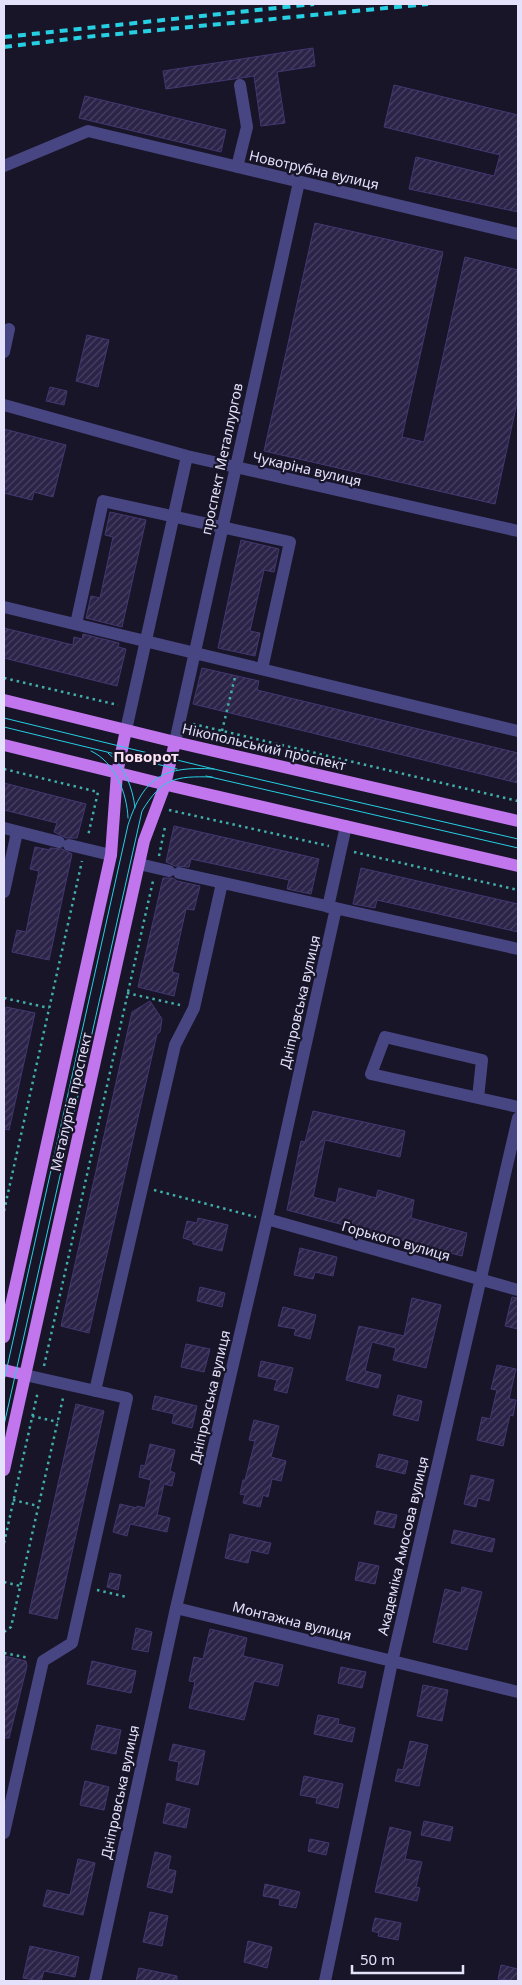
<svg xmlns="http://www.w3.org/2000/svg" width="522" height="1985" viewBox="0 0 522 1985" font-family="'Noto Sans',sans-serif">
	<style>
		.building { fill: url(#building-hatch); stroke: #433871 }
		.lines { fill: none; stroke-linecap: round; stroke-linejoin: round }
		.path { stroke: #41aea8; stroke-width: 2.5; stroke-dasharray: 2.5 4; stroke-linecap: butt }
		.minor { stroke: #484682; stroke-width: 12 }
		.major { stroke: #c176ed; stroke-width: 12 }
		.tram { stroke: #26cfe2; stroke-width: 1 }
		.rail { stroke: #26cfe2; stroke-width: 4; stroke-dasharray: 8 6; stroke-linecap: butt }
		.labels { text-anchor: middle; stroke-width: 4.5; stroke-linejoin: round; paint-order: stroke }
		.street-label { font-size: 14px; fill: #e4e1fb; stroke: #181529 }
		.neighbourhood-label { font-size: 15px; font-weight: bold; fill: #fbe3f2; stroke: #181529 }
	</style>
	<defs>
		<pattern id="building-hatch" width="6" height="6" patternUnits="userSpaceOnUse" patternTransform="scale(1.25)"><rect width="6" height="6" fill="#2b2348"/><path d="M-1 1l2-2M0 6l6-6M5 7l2-2" fill="none" stroke="#4a4363"/></pattern>
	</defs>
	<rect width="100%" height="100%" fill="#181529"/>
	<path class="building" d="M313,48L315,66L277,72L285,123L261,126L254,76L166,89L163,71Z
		M394,85L518,115V212L409,189L416,157L494,176L500,155L384,127Z
		M85,96L226,130L221,152L79,118Z
		M315,223L443,252L402,437L424,442L465,257L518,270V398L495,504L264,451Z
		M87,335L109,340L98,387L76,381Z
		M50,387L67,391L64,405L46,401Z
		M4,429L66,445L53,497L34,492L32,500L4,493Z
		M110,512L146,520L122,627L86,618L91,596L100,598L113,537L105,535Z
		M241,540L279,549L274,572L264,570L257,600L250,631L260,633L255,656L218,648Z
		M4,628L73,645L74,637L82,639L83,634L119,643L118,647L126,649L117,686L4,658Z
		M202,668L259,681L257,690L518,753V783L193,704Z
		M4,783L86,804L77,838H66L54,832L57,823L4,810Z
		M174,826L319,859L311,894L287,889L289,880L191,859L189,867L175,866L166,862Z
		M35,847L50,850V848L62,849L72,854L49,960L12,952L17,930L26,932L32,902L39,871L30,869Z
		M361,868L518,904V932L377,900L375,908L353,904Z
		M163,878H173L177,881L200,886L194,910L186,909L172,972L179,974L174,996L138,987Z
		M150,1001L162,1019L160,1032L157,1034L89,1333L61,1326L132,1012Z
		M6,1007L35,1013L9,1130L4,1129V1019Z
		M313,1111L405,1131L400,1157L325,1140L313,1197L336,1203L339,1188L376,1198L378,1190L414,1200L411,1218L467,1233L462,1256L287,1210L301,1141L305,1142Z
		M198,1218L228,1225L222,1251L193,1244V1241L183,1238L187,1221L197,1223Z
		M300,1248L337,1257L333,1276L315,1272L313,1279L294,1275Z
		M200,1287L225,1293L222,1307L197,1301Z
		M512,1297L518,1298V1329L505,1326Z
		M412,1298L441,1305L426,1368L393,1360L396,1348L372,1342L365,1371L381,1375L378,1388L346,1380L359,1326L404,1336Z
		M283,1307L316,1315L310,1339L294,1335L296,1329L278,1326Z
		M186,1344L210,1349L204,1372L181,1367Z
		M261,1361L293,1368L287,1393L274,1390L277,1380L258,1376Z
		M497,1365L516,1369L509,1399L516,1400L513,1416L510,1415L503,1446L477,1440L482,1417L490,1419L497,1390L491,1389Z
		M398,1395L422,1401L418,1421L393,1415Z
		M155,1396L197,1406L192,1428L172,1423L174,1414L152,1409Z
		M76,1404L104,1411L57,1619L29,1613Z
		M254,1420L279,1426L271,1457L286,1461L281,1481L272,1479L268,1497L263,1495L260,1507L243,1503L245,1495L240,1494L243,1480H245L255,1441L249,1440Z
		M150,1444L175,1450L170,1471L175,1473L172,1486L164,1484L157,1515L170,1518L167,1532L130,1524L127,1536L113,1532L120,1504L137,1508V1506L145,1508L151,1480L139,1477L141,1465L145,1466Z
		M379,1454L408,1461L405,1474L376,1467Z
		M471,1475L494,1480L489,1501L478,1498L476,1507L464,1504Z
		M377,1511L397,1515L394,1528L374,1524Z
		M454,1530L495,1539L492,1552L451,1543Z
		M230,1534L271,1543L268,1554L251,1550L248,1563L225,1558Z
		M359,1562L379,1566L375,1584L355,1580Z
		M110,1573L121,1575L118,1590L107,1587Z
		M462,1587L482,1592L467,1650L433,1642L445,1589L461,1593Z
		M136,1628L152,1632L148,1652L132,1649Z
		M210,1629L247,1638L243,1656L283,1665L278,1686L254,1681L244,1720L189,1708L195,1682L189,1681L194,1657L203,1659Z
		M4,1656L26,1661L27,1666L9,1738H4Z
		M92,1661L136,1671L131,1693L87,1684Z
		M341,1667L366,1672L362,1688L338,1683Z
		M423,1685L448,1690L442,1721L417,1716Z
		M318,1715L339,1719L338,1724L355,1728L352,1742L314,1734Z
		M97,1725L121,1730L116,1754L91,1749Z
		M410,1741L428,1745L419,1786L395,1781L398,1769L403,1770Z
		M173,1744L205,1751L198,1785L176,1780L179,1762L169,1760Z
		M304,1776L343,1784L338,1808L316,1803L317,1798L300,1795Z
		M85,1781L109,1787L104,1810L80,1805Z
		M167,1803L190,1809L186,1828L163,1823Z
		M424,1821L453,1827L450,1841L421,1835Z
		M390,1827L411,1832L405,1859L422,1862L416,1887L420,1888L417,1901L375,1892Z
		M310,1839L329,1843L326,1855L308,1851Z
		M155,1852L171,1856L168,1869L176,1871L172,1893L147,1887Z
		M78,1859L95,1863L83,1915L43,1906L47,1890L70,1895Z
		M265,1884L300,1892L296,1908L279,1905L280,1899L263,1896Z
		M150,1912L168,1916L162,1946L143,1942Z
		M375,1918L401,1923L398,1940L378,1936L379,1933L372,1931Z
		M248,1941L272,1947L267,1968L244,1962Z
		M30,1946L79,1957L75,1977L44,1971L41,1981L23,1978Z
		M501,1965L518,1969V1981L498,1979Z
		M139,1968L177,1976V1981H136Z"/>
	<g class="lines">
		<path class="path" d="M4,678L118,705
			M193,724L518,801
			M222,731L235,677
			M4,769L98,792L88,836
			M169,810L329,846
			M354,852L518,890
			M159,856L165,827
			M127,993L180,1005
			M4,998L49,1008
			M154,1190L256,1217
			M4,1211L82,861
			M44,1366L153,881
			M32,1416L58,1422
			M13,1500L38,1506
			M4,1543L38,1391
			M4,1582L20,1586
			M97,1590L127,1597
			M4,1632L11,1627L63,1398
			M4,1653L29,1658"/>
		<path class="minor" d="M4,166L88,131L518,234
			M237,167L247,127L240,85
			M4,352L9,329
			M4,405L187,456L518,531
			M4,607L518,731
			M76,624L103,501L290,542L262,669
			M126,730L187,456
			M175,742L299,182
			M4,828L59,842
			M69,845L111,855
			M139,864L169,871
			M179,873L518,949
			M4,892L17,832
			M328,907L346,826
			M478,1098L482,1060L385,1037L371,1074L518,1107
			M267,1219L518,1290
			M95,1391L175,1045L194,1008L222,883
			M176,1608L518,1692
			M4,1833L43,1661L72,1643L127,1398L25,1375
			M95,1981L176,1608L267,1219L336,908
			M325,1981L392,1662L518,1118"/>
		<path class="major" d="M4,700L175,742L518,821
			M4,745L163,784L518,866
			M4,1337L111,855L117,773L126,730
			M4,1370L25,1375
			M4,1470L144,841L165,785L175,742"/>
		<path class="tram" d="M4,718L214,769L518,839
			M4,727L177,769
			M91,751C115,762 127,793 128,818
			M108,753C124,765 133,788 135,808
			M206,776L518,848
			M4,1381L128,825C144,776 164,766 214,769
			M4,1425L142,811C162,778 175,776 212,777"/>
		<path class="rail" d="M4,37L314,4
			M4,47L86,37L428,4"/>
	</g>
	<g class="labels">
		<g class="street-label">
			<text transform="translate(314 170) rotate(13)" y="5">Новотрубна вулиця</text>
			<text transform="translate(222 459) rotate(-78)" y="5">проспект Металлургов</text>
			<text transform="translate(307 469) rotate(13)" y="5">Чукаріна вулиця</text>
			<text transform="translate(264 747) rotate(13)" y="5">Нікопольський проспект</text>
			<text transform="translate(300 1002) rotate(-77)" y="5">Дніпровська вулиця</text>
			<text transform="translate(71 1102) rotate(-77)" y="5">Металургів проспект</text>
			<text transform="translate(396 1241) rotate(16)" y="5">Горького вулиця</text>
			<text transform="translate(210 1397) rotate(-77)" y="5">Дніпровська вулиця</text>
			<text transform="translate(403 1546) rotate(-77)" y="5">Академіка Амосова вулиця</text>
			<text transform="translate(292 1621) rotate(14)" y="5">Монтажна вулиця</text>
			<text transform="translate(120 1792) rotate(-78)" y="5">Дніпровська вулиця</text>
		</g>
		<g class="neighbourhood-label">
			<text x="146" y="762">Поворот</text>
		</g>
	</g>
	<rect width="522" height="1985" fill="none" stroke="#e4e1fb" stroke-width="10"/>
	<path d="M352 1965v8h111v-8" fill="none" stroke="#e4e1fb" stroke-width="2.5"/>
	<text x="360" y="1965" font-size="15" fill="#e4e1fb" stroke="#181529" stroke-width="4" paint-order="stroke">50 m</text>
</svg>
